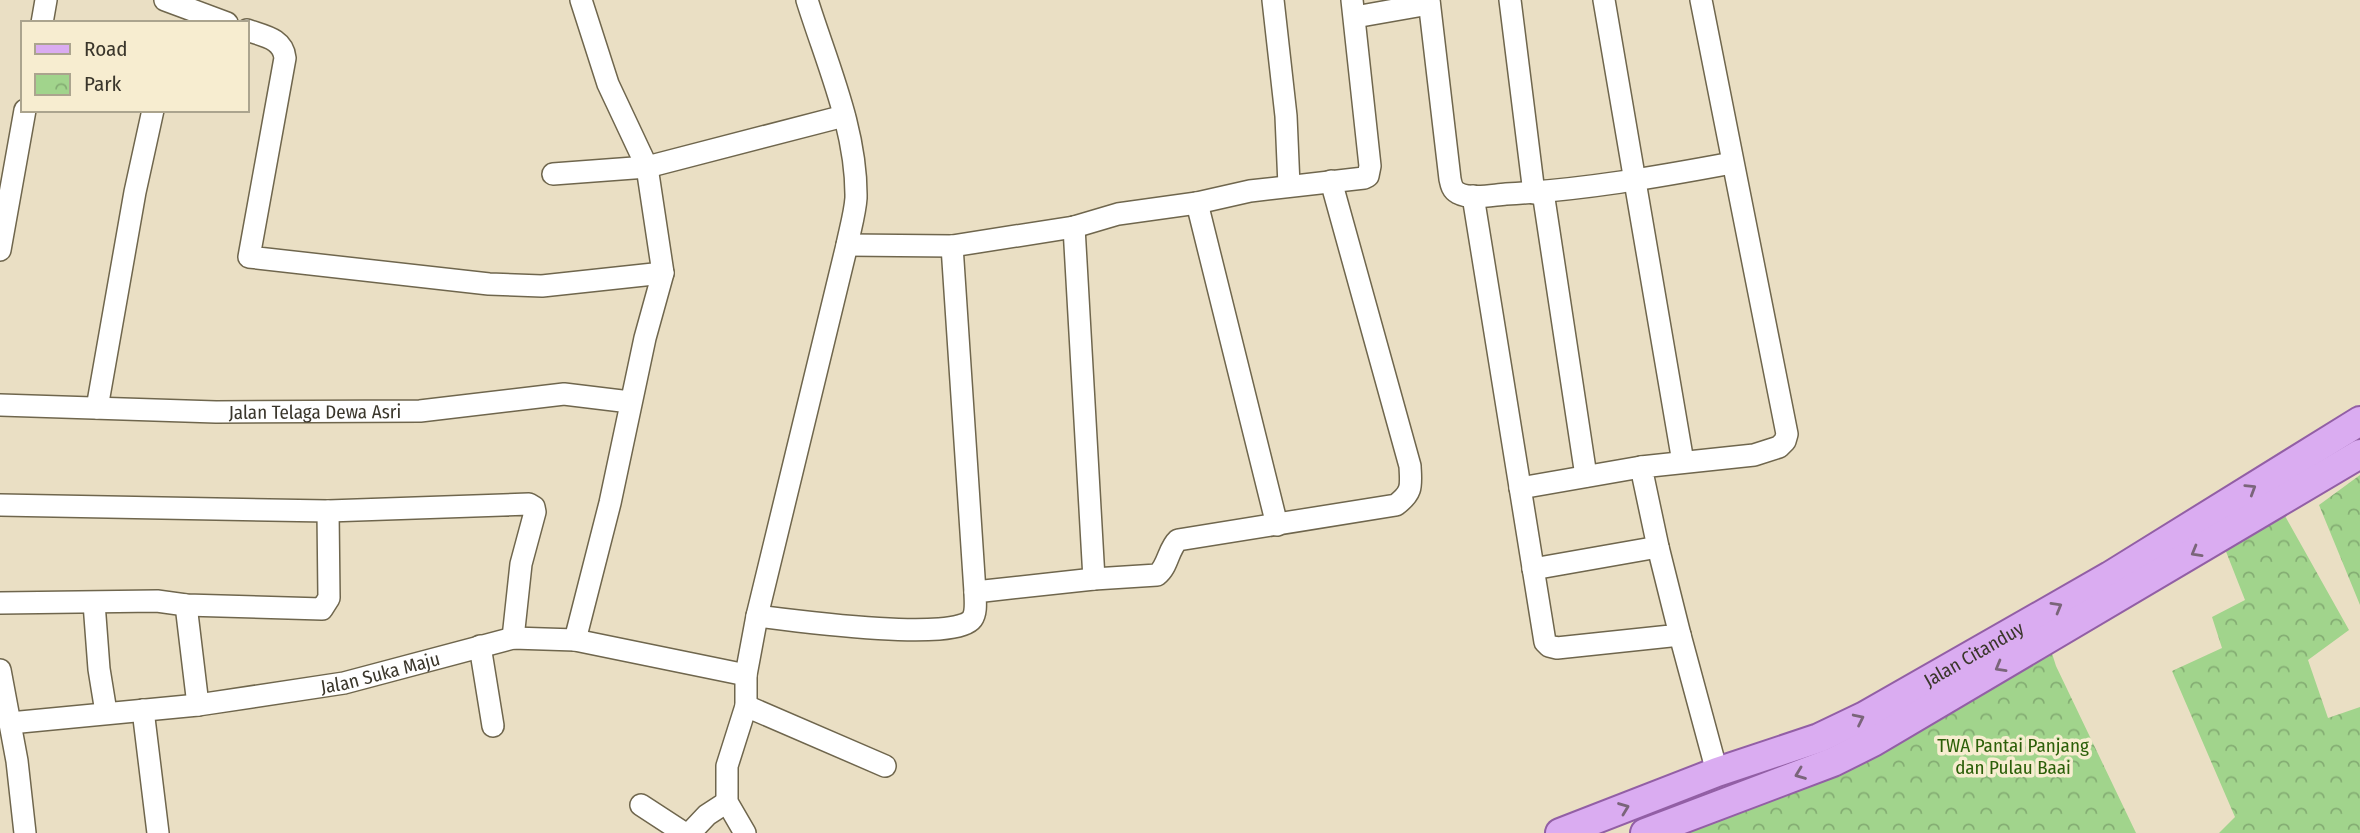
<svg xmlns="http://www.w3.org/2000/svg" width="2360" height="833" viewBox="0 0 2360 833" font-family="'Fira Sans Condensed',sans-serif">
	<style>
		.park { fill: url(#park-crowns) }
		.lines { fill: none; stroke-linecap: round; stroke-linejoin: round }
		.minor-casing { stroke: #6f664d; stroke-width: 24 }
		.major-casing { stroke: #925fa5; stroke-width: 32 }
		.minor { stroke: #fff; stroke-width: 21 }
		.major { stroke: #daacf1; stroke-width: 28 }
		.oneway { stroke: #7a657a }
		.labels { text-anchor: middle; stroke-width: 7; stroke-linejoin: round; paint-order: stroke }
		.street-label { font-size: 19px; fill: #3a362b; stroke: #f7edd0 }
		.park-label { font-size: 19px; fill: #2b5f08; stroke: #f7edd0 }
	</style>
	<defs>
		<pattern id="park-crowns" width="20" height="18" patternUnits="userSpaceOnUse" patternTransform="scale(1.75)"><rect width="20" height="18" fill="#a1d48c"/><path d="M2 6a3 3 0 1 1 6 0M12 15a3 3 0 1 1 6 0" fill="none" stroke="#84ad73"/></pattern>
	</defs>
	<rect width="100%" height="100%" fill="#eadfc4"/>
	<path class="park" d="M2360,475V605L2319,505Z
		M2285,516L2349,630L2308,660L2328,718L2360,707V833H2219L2235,817L2172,671L2222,648L2212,617L2245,600L2225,549Z
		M2049,644L2056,666L2136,833H1685L1840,773Z"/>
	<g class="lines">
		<defs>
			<g id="minor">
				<path d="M165,0L227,23"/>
				<path d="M1273,0L1286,116L1289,186"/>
				<path d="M1429,0L1450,179C1451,184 1452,190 1458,193C1471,200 1492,195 1506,194C1582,190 1657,177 1732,163"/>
				<path d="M1510,0L1534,193"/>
				<path d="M1604,0L1683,462"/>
				<path d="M1355,17L1429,4"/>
				<path d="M42,23L46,0"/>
				<path d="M247,30C263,36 283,38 285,58L249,257L489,284L542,286L663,273"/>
				<path d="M553,174L647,167L844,116"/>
				<path d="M1543,192L1586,476"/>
				<path d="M1473,196L1545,642L1549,646L1557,648L1680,635L1658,547L1641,467L1754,455L1779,447L1785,441L1787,434L1701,0"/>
				<path d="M1197,203L1277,525"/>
				<path d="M1074,227L1094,579"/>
				<path d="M847,245L952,246L1074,227L1118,214L1197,203L1250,191L1364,178L1368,176L1370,166L1352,0"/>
				<path d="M952,246L975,592"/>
				<path d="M0,250L25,110"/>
				<path id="s1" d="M0,405L216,412L420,411L564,394L630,402"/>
				<path d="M97,408L135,192L153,110"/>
				<path d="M1520,488L1641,467"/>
				<path d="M0,505L328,511L529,504L534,507L535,512L521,564L513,638"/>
				<path d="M1533,569L1658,547"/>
				<path d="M0,603L157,601L186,605L322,609L329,598L328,511"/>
				<path d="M94,603L99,669L106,712"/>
				<path d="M186,605L198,705"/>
				<path d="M757,616C789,620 955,643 972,619C977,612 975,600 975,592L1094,579L1157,575C1168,567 1168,549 1178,540L1396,505C1413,492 1411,486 1410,466L1331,181"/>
				<path d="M1680,635L1717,772"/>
				<path d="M575,640L610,503L645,338L663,273L647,167L608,84L581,0"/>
				<path d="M480,646L493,726"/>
				<path d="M0,670L17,761L25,833"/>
				<path d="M746,706L885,766"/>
				<path d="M143,710L158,833"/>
				<path id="s2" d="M10,723L198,705L344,683L513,638L575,640L746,675"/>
				<path d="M641,805L684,833"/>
				<path d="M690,833L707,815L727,802"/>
				<path d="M745,833L727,802V766L746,706V675L757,616L847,245C850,230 855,213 856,198C857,130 827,64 807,0"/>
			</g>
			<g id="major">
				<path id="s3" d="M1560,833L1717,772L1819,738L1865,716L2110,576L2360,421"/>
				<path d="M1645,833L1833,762L1873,742L2360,454"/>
			</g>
		</defs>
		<use href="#minor" class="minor-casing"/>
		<use href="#major" class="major-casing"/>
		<use href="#minor" class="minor"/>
		<use href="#major" class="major"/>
	</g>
	<defs><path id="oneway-chevron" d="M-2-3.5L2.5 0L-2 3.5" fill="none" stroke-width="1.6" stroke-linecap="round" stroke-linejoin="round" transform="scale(1.75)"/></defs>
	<g class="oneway">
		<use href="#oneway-chevron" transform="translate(2251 489) rotate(-32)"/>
		<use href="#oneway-chevron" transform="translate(2196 552) rotate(150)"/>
		<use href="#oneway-chevron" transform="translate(2057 607) rotate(-30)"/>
		<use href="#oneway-chevron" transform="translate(2000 667) rotate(150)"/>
		<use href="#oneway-chevron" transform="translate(1859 719) rotate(-26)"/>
		<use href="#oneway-chevron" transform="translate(1800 774) rotate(159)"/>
		<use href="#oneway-chevron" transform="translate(1624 808) rotate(-21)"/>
	</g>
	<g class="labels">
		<g class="street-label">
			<text dy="7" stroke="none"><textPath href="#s1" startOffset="315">Jalan Telaga Dewa Asri</textPath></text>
			<text dy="7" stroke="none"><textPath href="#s3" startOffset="452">Jalan Citanduy</textPath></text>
			<text dy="7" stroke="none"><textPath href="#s2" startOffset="374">Jalan Suka Maju</textPath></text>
		</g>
		<g class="park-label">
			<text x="2013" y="752">TWA Pantai Panjang<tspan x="2013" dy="22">dan Pulau Baai</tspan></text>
		</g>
	</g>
	<rect x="21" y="21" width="228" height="91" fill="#f7edd0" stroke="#aba48e" stroke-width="2"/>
	<rect x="35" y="44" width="35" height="10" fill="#daacf1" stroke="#aba48e" stroke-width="2"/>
	<text x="84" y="56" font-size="21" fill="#3a362b">Road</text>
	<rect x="35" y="74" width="35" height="21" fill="url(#park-crowns)" stroke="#aba48e" stroke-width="2"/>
	<text x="84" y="91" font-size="21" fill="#3a362b">Park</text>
</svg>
